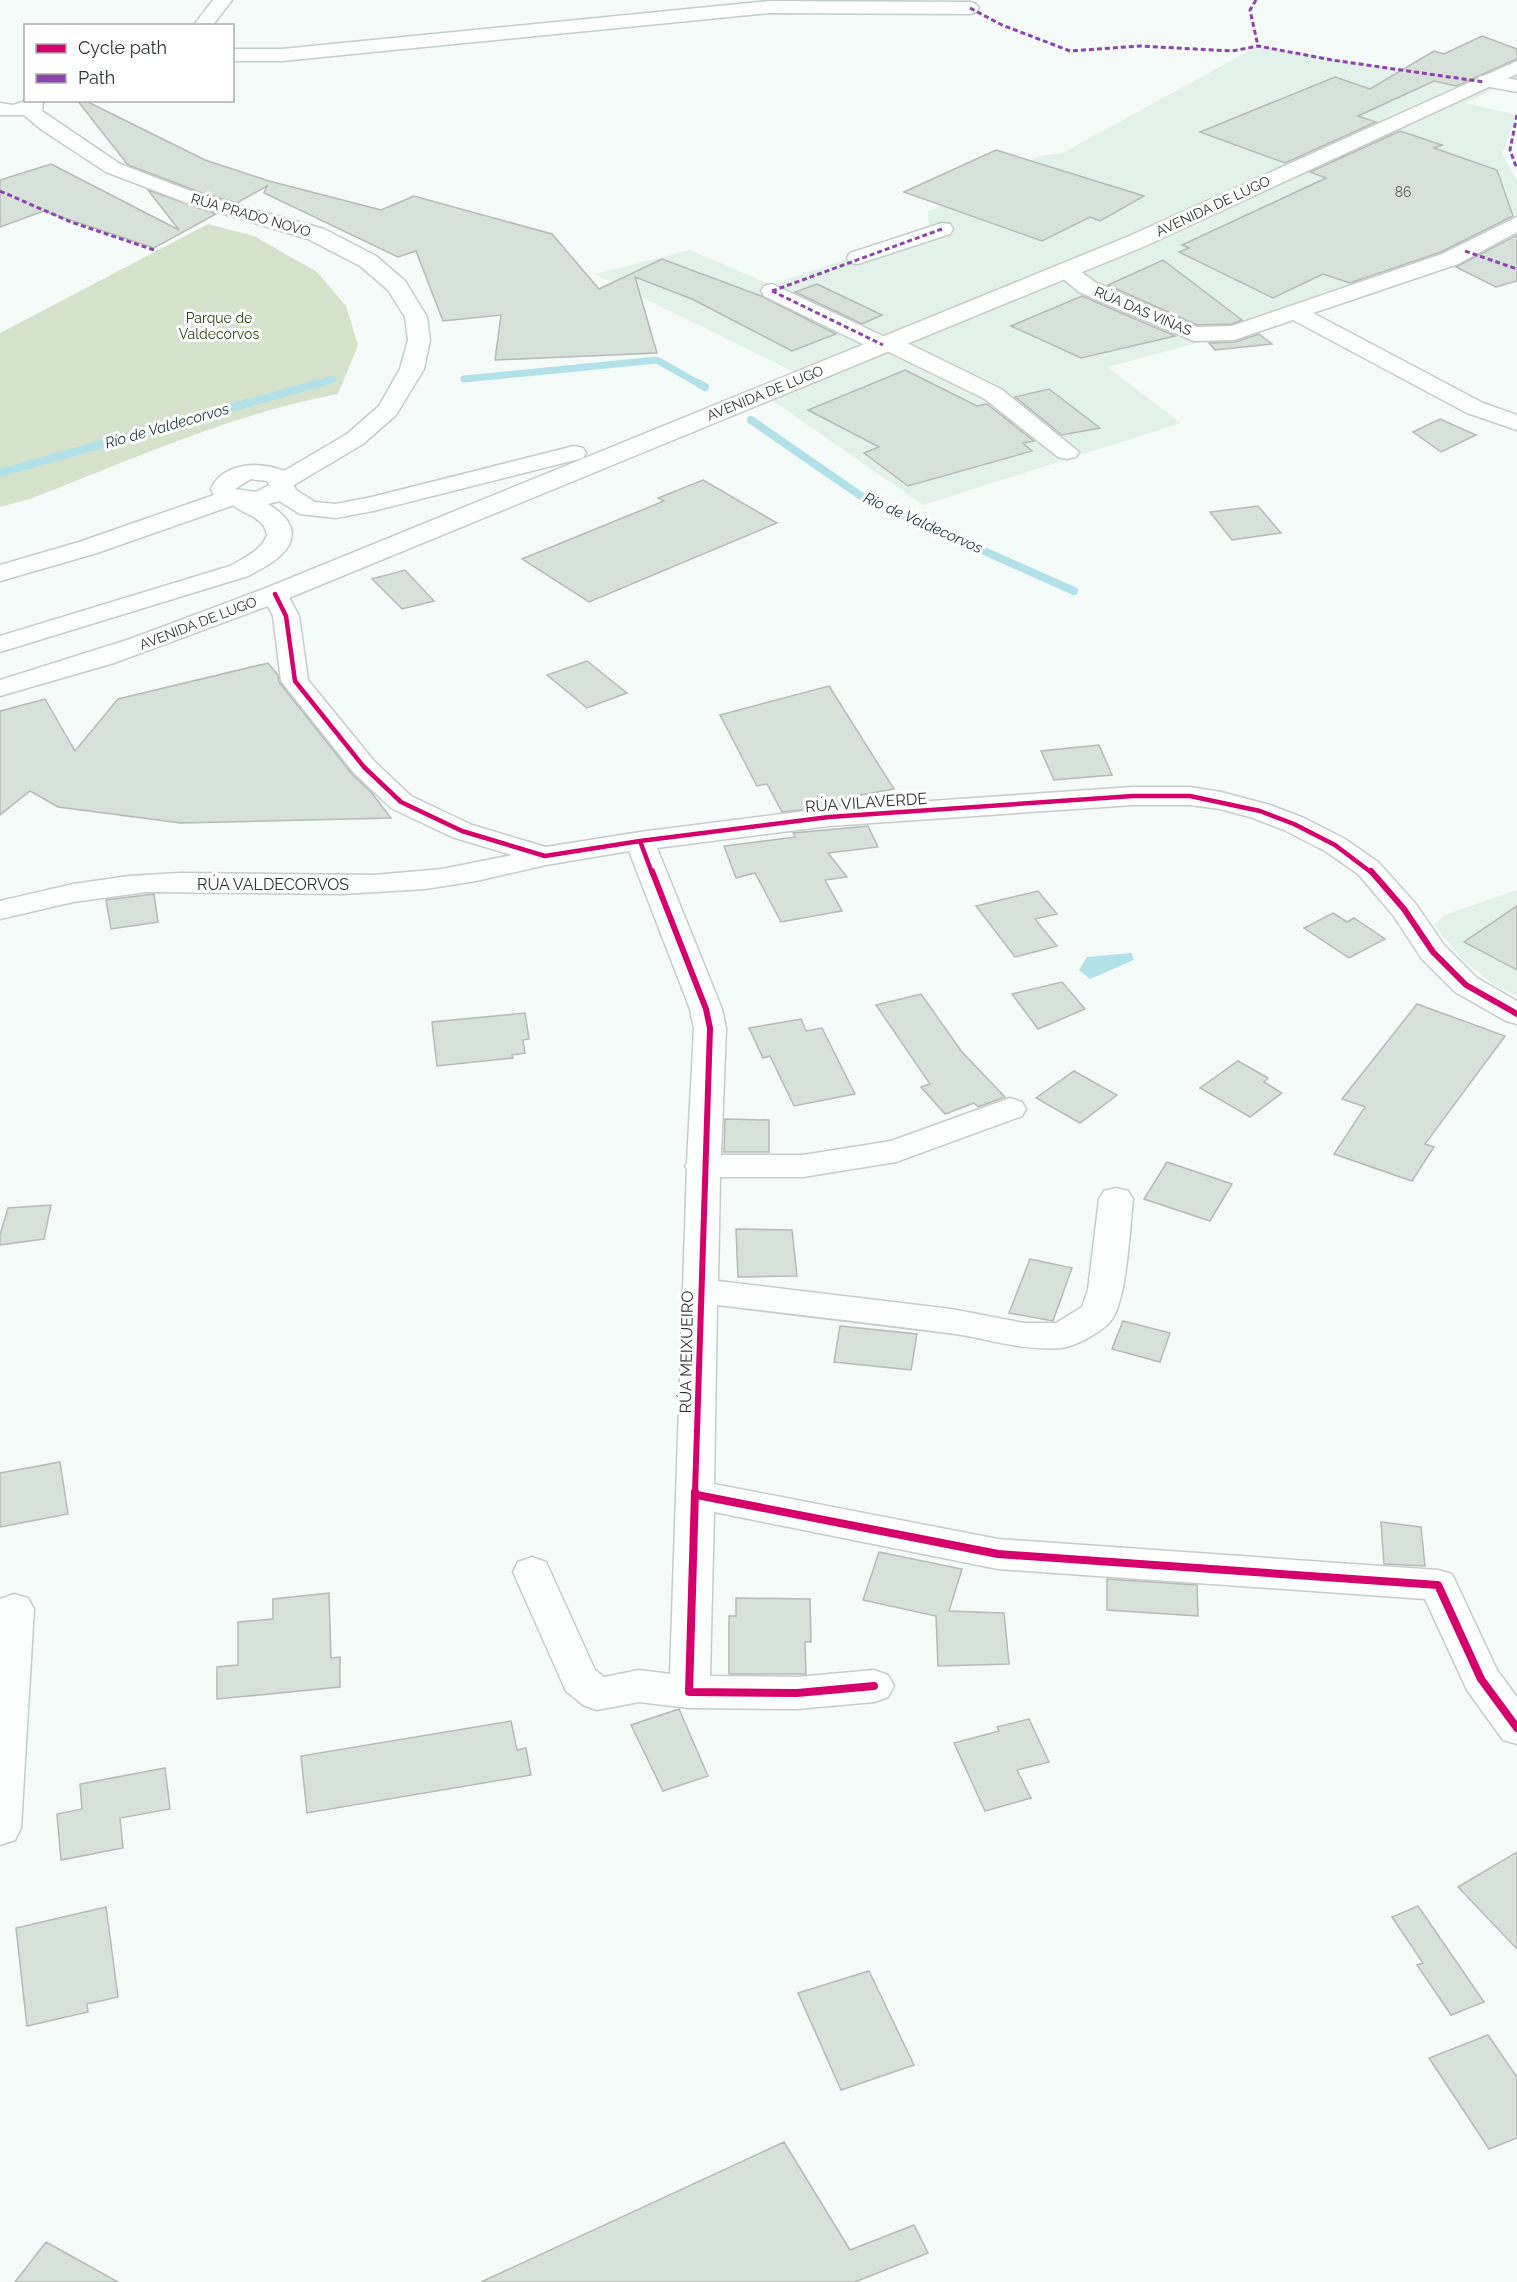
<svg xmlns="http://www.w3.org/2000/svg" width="1517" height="2282" viewBox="0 0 1517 2282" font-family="Raleway,sans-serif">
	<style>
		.built { fill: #e2f1ea }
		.green { fill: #d5e3cc }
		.water { fill: #b2e1e9 }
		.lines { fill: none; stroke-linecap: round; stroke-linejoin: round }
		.stream-far1 { stroke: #b2e1e9; stroke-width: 7 }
		.stream { stroke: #b2e1e9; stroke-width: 8 }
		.building { fill: #d6e2d9; stroke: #b6bab8; stroke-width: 1.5 }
		.minor-casing { stroke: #c6ccc9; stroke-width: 3 }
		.highway-casing { stroke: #c6ccc9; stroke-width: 3 }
		.minor { fill: #fdfefe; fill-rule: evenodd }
		.highway { fill: #fdfefe; fill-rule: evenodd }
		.quiet { stroke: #8e44ad; stroke-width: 3; stroke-dasharray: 5 3; stroke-linecap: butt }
		.cycleway-far2-casing { stroke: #fff; stroke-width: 8 }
		.cycleway-far1-casing { stroke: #fff; stroke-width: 10 }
		.cycleway-casing { stroke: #fff; stroke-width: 11 }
		.cycleway-far2 { stroke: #d6006c; stroke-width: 4.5 }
		.cycleway-far1 { stroke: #d6006c; stroke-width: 6 }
		.cycleway { stroke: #d6006c; stroke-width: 8 }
		.labels { text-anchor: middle; stroke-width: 6; stroke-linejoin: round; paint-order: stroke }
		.number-label { font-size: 14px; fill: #585f5b }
		.far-street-label { font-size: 14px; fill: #2e3331; stroke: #fff }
		.far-park-label { font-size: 14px; fill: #2c410f; stroke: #fff }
		.far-water-label { font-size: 15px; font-style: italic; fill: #15363c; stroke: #fff }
		.street-label { font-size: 16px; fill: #2e3331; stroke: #fff }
	</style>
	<rect width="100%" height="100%" fill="#f4fbf8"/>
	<path class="built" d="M1258,46L1482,83L1517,67V78L1465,103L1517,115L1502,154L1517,181V217L1486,240L1234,333L1107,367L1181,423L923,505L763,394L804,377L595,274L690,250L771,285L849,258L929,229L928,212L1040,156L1063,153Z
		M1517,890V996L1494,985L1461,958L1434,925L1445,915Z"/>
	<path class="green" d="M208,224L254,236L317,272L346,306L358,345L338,394C231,414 131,460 30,499L0,507V333Z"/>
	<path class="water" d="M1131,953L1134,960L1090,979L1079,970L1087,957Z"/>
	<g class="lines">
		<path class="stream-far1" d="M464,379L657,360L701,385
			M313,385L333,379"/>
		<path class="stream" d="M698,383L705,387
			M751,420L861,496L1074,591
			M0,473L319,383"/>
	</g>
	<path class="building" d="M1482,36L1517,49V59L1456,86L1434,81L1358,116L1376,122L1285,163L1200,132L1335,77L1370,89L1434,51L1444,54Z
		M77,100H84L205,160L269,181L381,210L414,196L552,234L599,289L662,259L761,296L836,334L792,351L692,299L635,277L657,353L495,360L501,315L443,321L416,251L398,257L264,193L267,186L237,203L202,193L128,165Z
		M1400,131L1442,145L1434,148L1497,170L1513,216L1441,252L1350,283L1323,274L1273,298L1179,252L1189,248L1182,245L1326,178L1310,172Z
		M996,150L1144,196L1100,221L1090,217L1042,241L904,192Z
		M51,164L179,230L148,190L216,214L154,248L44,211L0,227V180Z
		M1517,235V281L1496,287L1456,267Z
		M1163,260L1242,320L1232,324L1197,325L1108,285Z
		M817,284L882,315L862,324L795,292Z
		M1082,296L1175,336L1081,358L1011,326Z
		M1259,334L1272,344L1215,350L1209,343L1235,342Z
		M905,370L977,406L987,404L1034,441L1023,443L1032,451L908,486L864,453L879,447L808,410Z
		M1049,389L1100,428L1062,435L1015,397Z
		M1440,419L1476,435L1441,452L1413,432Z
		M703,480L777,523L589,602L522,559L664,501L658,498Z
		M1258,506L1281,533L1232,540L1210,512Z
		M405,570L434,601L402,609L372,579Z
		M587,661L627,693L587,708L547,675Z
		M268,663L278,675L279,682L352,774L371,792L391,818L181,823L58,807L30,791L0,815V711L45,699L75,751L118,699Z
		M829,686L894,789L855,796L858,804L782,812L767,784L757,786L720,715Z
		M1099,745L1112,775L1054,780L1041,751Z
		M868,826L878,847L828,853L847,877L825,880L842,911L781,922L755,873L736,878L724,846L795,837L793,833Z
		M1038,891L1057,914L1035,919L1057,946L1015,957L976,906Z
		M154,894L158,922L111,929L106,900Z
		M1517,906V970L1464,942Z
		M1333,913L1347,922L1354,918L1385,939L1349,958L1304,928Z
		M1062,982L1085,1009L1038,1029L1012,994Z
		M921,994L962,1052L1005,1097L978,1107L974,1103L945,1114L921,1087L930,1084L876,1005Z
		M1417,1004L1505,1036L1425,1144L1434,1147L1412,1181L1334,1154L1365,1107L1342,1099Z
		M525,1013L529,1039L523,1040L525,1053L512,1055L513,1058L437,1066L432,1022Z
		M801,1019L806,1031L822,1028L855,1094L794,1106L770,1056L763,1058L749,1028Z
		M1238,1061L1268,1078L1264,1082L1282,1093L1250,1117L1200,1088Z
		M1074,1071L1117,1095L1080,1123L1036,1098Z
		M725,1119L769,1120V1152H724Z
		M1167,1162L1232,1184L1210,1221L1144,1199Z
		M51,1205L44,1239L0,1245V1235L8,1208Z
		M736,1229L792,1230L797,1276L738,1277Z
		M1030,1259L1072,1268L1053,1321L1009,1313Z
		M1123,1321L1170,1333L1160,1362L1112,1349Z
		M840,1326L917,1334L911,1370L834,1362Z
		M60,1462L68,1514L0,1527V1473Z
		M1381,1522L1421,1527L1425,1566L1384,1564Z
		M879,1552L962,1569L949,1611L1004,1613L1009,1664L938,1666L936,1616L863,1600Z
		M1107,1579L1197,1585L1198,1616L1107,1610Z
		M329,1593L331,1658L340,1657V1687L217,1699V1667L238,1665V1622L273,1619V1599Z
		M736,1598L810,1599L811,1642H805L806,1674H729V1616H736Z
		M679,1709L708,1776L663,1791L631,1725Z
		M1029,1719L1049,1762L1017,1770L1031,1798L985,1811L954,1743L999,1731L997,1727Z
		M511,1721L517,1750L526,1748L531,1775L307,1813L301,1756Z
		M165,1768L170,1809L120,1818L123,1848L61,1860L57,1814L82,1809L80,1784Z
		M1517,1852V1949L1458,1887Z
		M1418,1906L1484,2002L1451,2015L1417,1965L1423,1963L1392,1917Z
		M106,1907L118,1997L87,2004L88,2012L27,2026L16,1928Z
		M869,1971L914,2065L841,2090L798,1993Z
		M1488,2035L1517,2077V2138L1489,2149L1429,2058Z
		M784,2142L850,2250L914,2225L928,2253L855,2282H481Z
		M46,2242L118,2282H15Z"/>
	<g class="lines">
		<defs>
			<path id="minor" d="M213,0H232L212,26H193Z
				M769,1L970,2L976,4L979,8L976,12L970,14L769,13L282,61H232V49H282Z
				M1486,75L1517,80V92L1479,85L1476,81L1479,77Z
				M26,97V100H43L42,111L120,164L201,195L324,229L376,256L405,281L427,317L430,340L424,369L396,415L363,444L294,485L280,501L256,507L234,505L97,553L0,581V565L79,542L214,495L211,489C223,462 260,461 284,471L347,434L379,406L400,369L408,340L405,317L388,290L360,266L308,239L187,203L106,172L42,130L24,115H0V103L13,105L23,102ZM251,479L267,481L269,485L256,492L235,489Z
				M1517,217V232L1458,264L1313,313L1483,403L1517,415V430L1467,413L1293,320L1234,340L1194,341L1079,292L1054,271L1057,266L1065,264L1073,266L1095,282L1197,327L1232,326L1442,254Z
				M942,223L950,224L953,229L950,234L858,264L850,263L847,258L850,253Z
				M772,284L885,337L897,338L1001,389L1079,452L1076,457L1067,459L1058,457L985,399L887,351L875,350L764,296L761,291L764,286Z
				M275,586L284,588L299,616L308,680L374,761L411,796L472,825L546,847L640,832L829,808L1133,787H1190L1221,792L1270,805L1304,818L1345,839L1378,862L1415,903L1444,945L1477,978L1517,1001V1024L1506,1021L1455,992L1422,959L1393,915L1358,874L1325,851L1284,830L1250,817L1220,809L1190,805H1133L829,826L657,848L722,1009L726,1028L721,1155H803L891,1141L1010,1098L1022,1102L1026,1109L1022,1116L896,1162L803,1177H720L718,1281L951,1309L1024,1323H1056L1082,1307L1088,1290L1099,1199L1104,1191L1116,1188L1128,1191L1133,1199C1130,1225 1127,1306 1109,1323C1098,1334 1076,1346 1061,1348C1020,1351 987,1338 948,1333C871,1323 794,1314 717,1305L714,1484L998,1539L1438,1570L1452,1574L1497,1670L1517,1697V1744L1503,1740L1467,1690L1425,1599L998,1569L714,1512L710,1676L797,1677L874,1670L888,1675L894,1686L888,1697L874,1702L797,1709L689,1708L639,1702L597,1710L583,1705L566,1691L513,1572L518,1562L532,1557L546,1562L595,1670L604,1677L639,1670L670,1674L687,1169L685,1166L687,1163L694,1028L690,1009L629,851L546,865L476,881L425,889L342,894L147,892L73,902L0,919V901L73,884L129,876L180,873L374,875L442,869L512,855L452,837L391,808L354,773L281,681L273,616L262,594L266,588Z
				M14,1594L28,1598L34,1609L21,1828L15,1840L0,1845V1599Z"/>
			<path id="highway" d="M1517,61V74L1143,247L284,600L114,663L0,696V680L130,639L266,588L1127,237Z
				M574,446L583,448L586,453L583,458L373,511L336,518L300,514L276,499L270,485L273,480L282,478L291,480L296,490L315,502L336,504L372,497Z
				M241,493C261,498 303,518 289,545C280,560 263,568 248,576L0,652V636L230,566C244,558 261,551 267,535C263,513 239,516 229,500L232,495Z"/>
		</defs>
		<use href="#minor" class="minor-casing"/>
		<use href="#highway" class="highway-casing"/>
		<use href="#minor" class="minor"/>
		<use href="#highway" class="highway"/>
		<path class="quiet" d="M1256,0L1250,10L1258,46
			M970,8L1002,25L1070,51L1140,46L1232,51L1258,46L1332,60L1484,82
			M1517,115L1510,150L1517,169
			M0,191L71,222L157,251
			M1465,251L1517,269
			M772,291L942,229
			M772,291L883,345"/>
		<defs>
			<path id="cycleway-far2" d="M275,594L286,616L295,681L364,767L401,802L462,831L545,856L640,841L829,817L1133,796H1190L1260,811L1294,824L1335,845L1372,873
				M640,841L652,873"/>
			<path id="cycleway-far1" d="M652,871L706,1009L710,1028L695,1493
				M1371,871L1404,909L1433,952L1466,985L1517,1014"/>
			<path id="cycleway" d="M695,1492L689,1692L797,1693L874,1686
				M697,1495L998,1554L1438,1585L1481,1679L1517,1728"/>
		</defs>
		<use href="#cycleway-far2" class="cycleway-far2-casing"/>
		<use href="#cycleway-far1" class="cycleway-far1-casing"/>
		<use href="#cycleway" class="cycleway-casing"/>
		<use href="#cycleway-far2" class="cycleway-far2"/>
		<use href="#cycleway-far1" class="cycleway-far1"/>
		<use href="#cycleway" class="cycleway"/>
	</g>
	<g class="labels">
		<g class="number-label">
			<text x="1403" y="197">86</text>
		</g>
		<g class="far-street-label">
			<text transform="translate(1213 206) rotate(-25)" y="5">AVENIDA DE LUGO</text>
			<text transform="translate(251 215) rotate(16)" y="5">RÚA PRADO NOVO</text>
			<text transform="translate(1143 311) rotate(23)" y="5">RÚA DAS VIÑAS</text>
			<text transform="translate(765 393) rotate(-22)" y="5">AVENIDA DE LUGO</text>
			<text transform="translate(198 623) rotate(-21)" y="5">AVENIDA DE LUGO</text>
		</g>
		<g class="far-park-label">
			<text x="219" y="323">Parque de<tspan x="219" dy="16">Valdecorvos</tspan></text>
		</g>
		<g class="far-water-label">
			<text transform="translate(167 426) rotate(-16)" y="5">Río de Valdecorvos</text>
			<text transform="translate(923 523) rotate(24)" y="5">Río de Valdecorvos</text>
		</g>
		<g class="street-label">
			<text transform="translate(866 802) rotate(-4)" y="6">RÚA VILAVERDE</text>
			<text x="273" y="890">RÚA VALDECORVOS</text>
			<text transform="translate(686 1352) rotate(-89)" y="6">RÚA MEIXUEIRO</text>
		</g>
	</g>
	<rect x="24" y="24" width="210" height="78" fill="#ffffff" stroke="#abadad" stroke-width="1.5"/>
	<rect x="36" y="44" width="30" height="9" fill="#d6006c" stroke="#abadad" stroke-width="1.5"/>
	<text x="78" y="54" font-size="18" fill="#2e3331">Cycle path</text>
	<rect x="36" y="74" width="30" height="9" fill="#8e44ad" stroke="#abadad" stroke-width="1.5"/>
	<text x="78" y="84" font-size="18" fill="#2e3331">Path</text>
</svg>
